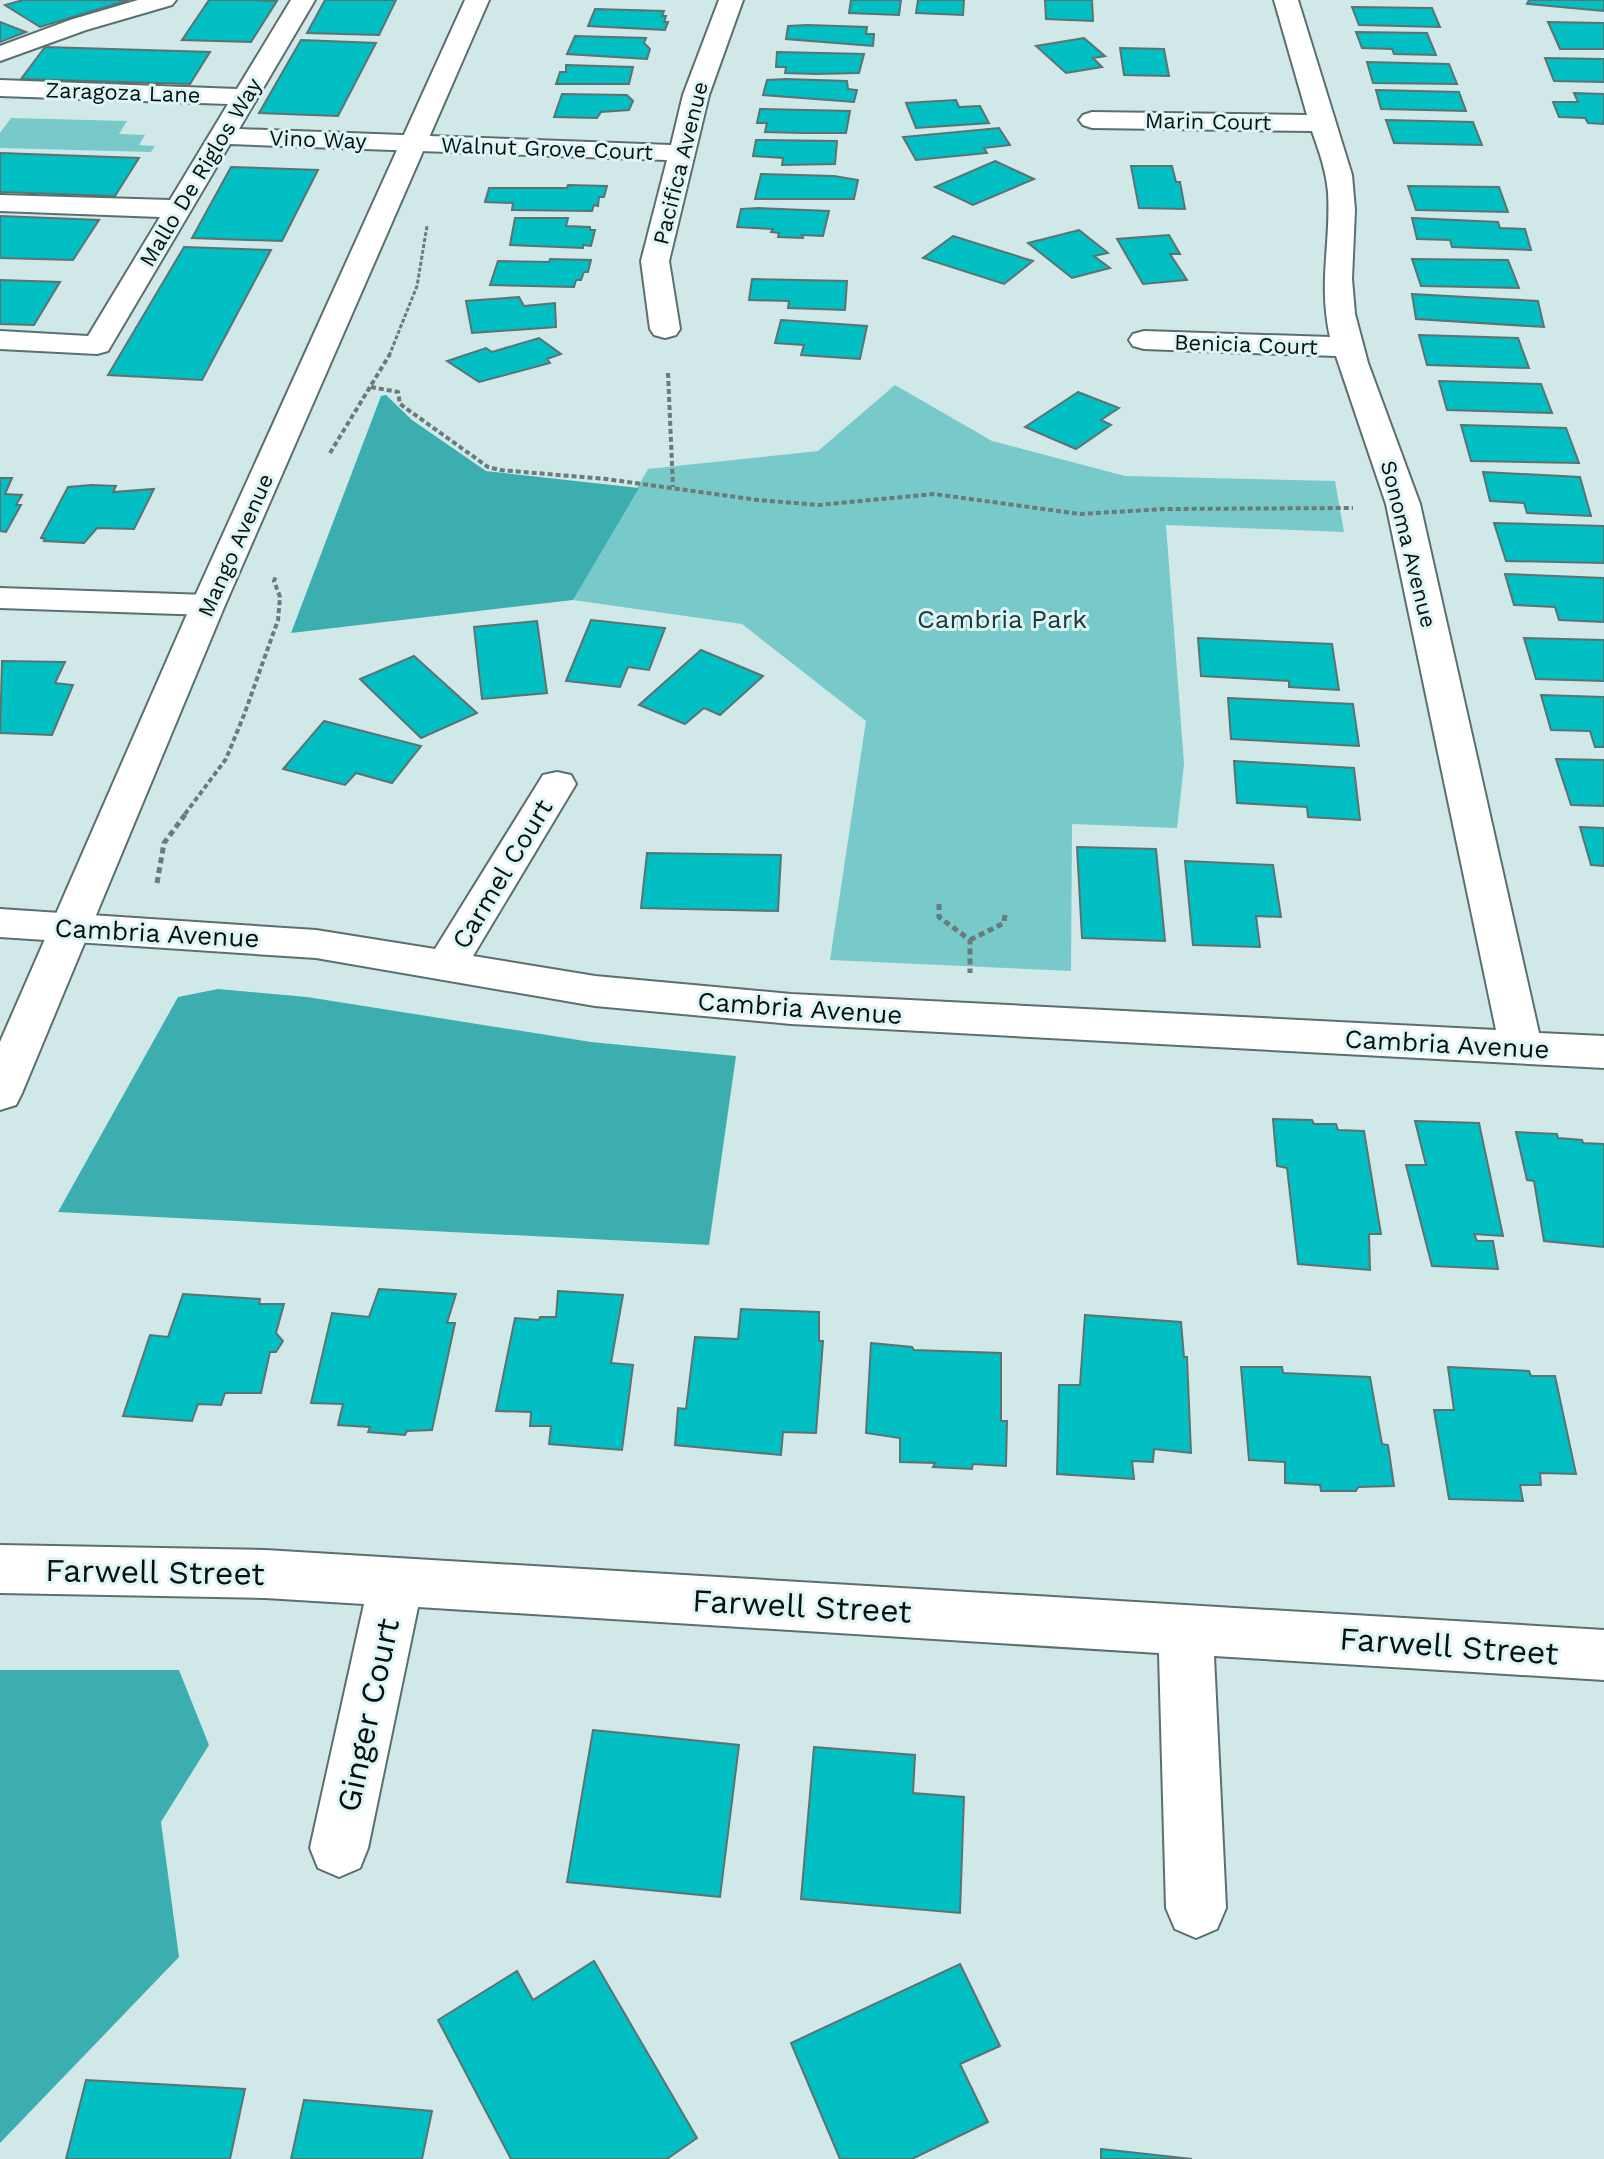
<svg xmlns="http://www.w3.org/2000/svg" width="1604" height="2159" viewBox="0 0 1604 2159" font-family="'Work Sans',sans-serif">
	<style>
		.green { fill: #78c9ca }
		.water { fill: #3daeaf }
		.building { fill: #01bfc2; stroke: #5d7272; stroke-width: 2 }
		.lines { fill: none; stroke-linecap: round; stroke-linejoin: round }
		.street-casing { stroke: #5b6f6f; stroke-width: 4 }
		.secondary-casing { stroke: #5b6f6f; stroke-width: 4 }
		.path-far2 { stroke: #6b7a7a; stroke-width: 3; stroke-dasharray: 4 2; stroke-linecap: butt }
		.path-far1 { stroke: #6b7a7a; stroke-width: 4; stroke-dasharray: 5 3; stroke-linecap: butt }
		.path { stroke: #6b7a7a; stroke-width: 5; stroke-dasharray: 6 4; stroke-linecap: butt }
		.street { fill: #fff; fill-rule: evenodd }
		.secondary { fill: #fff; fill-rule: evenodd }
		.labels { text-anchor: middle; stroke-width: 6; stroke-linejoin: round; paint-order: stroke }
		.far-street-label { font-size: 22px; fill: #070f0f; stroke: #def5f5 }
		.park-label { font-size: 26px; fill: #203939; stroke: #def5f5 }
		.street-label { font-size: 26px; fill: #070f0f; stroke: #def5f5 }
		.near-street-label { font-size: 32px; fill: #070f0f; stroke: #def5f5 }
	</style>
	<rect width="100%" height="100%" fill="#d1e8e8"/>
	<path class="green" d="M11,118L127,121L119,134L145,135L139,145L155,146L151,152L0,148V133Z
		M895,385L992,441L1125,476L1335,481L1344,532L1166,525L1184,764L1177,828L1072,824L1071,971L830,960L866,721L742,624L573,600L648,469L818,451Z"/>
	<path class="water" d="M386,395L412,420L486,471L639,488L573,600L291,633L381,396Z
		M218,989L307,997L591,1042L736,1056L709,1245L58,1212L178,997Z
		M0,1670H179L209,1745L161,1822L179,1957L0,2143Z"/>
	<path class="building" d="M23,0H129L40,27L5,5Z
		M209,0H250L277,1L251,42L182,40Z
		M325,0H396L379,35L307,33Z
		M851,0H901L899,15L849,13Z
		M918,0H964L963,15L916,13Z
		M1045,0H1092L1093,21L1046,19Z
		M1529,0H1604V11L1527,4Z
		M1352,7L1432,8L1440,27L1359,25Z
		M595,9L664,11L662,16H666L664,22H668L665,30L588,26Z
		M0,22L26,32L0,42Z
		M1548,22L1604,23V49H1560Z
		M807,25L867,27L866,34H874L873,46L786,39L788,26Z
		M1356,32L1427,33L1436,55L1394,54L1392,49L1362,48Z
		M575,36L646,38L644,43L650,49L647,59L567,54Z
		M1084,38L1105,56L1093,58L1102,67L1066,73L1036,46Z
		M301,40L376,43L338,116L259,113Z
		M45,47L210,52L190,84L21,79Z
		M1120,48L1164,49L1169,76L1124,75Z
		M777,52L864,54L859,73L816,74L785,73L786,67H776Z
		M1545,58L1604,59V82L1554,81Z
		M1367,62L1449,64L1457,84L1373,83Z
		M566,65L633,67L629,84H556L560,72H566Z
		M786,79L847,81L848,89L857,90L854,102L763,95L767,80Z
		M1376,90L1459,92L1466,111L1381,109Z
		M1574,93L1604,94V124L1588,123L1585,118L1559,117L1553,102H1578Z
		M562,94L627,95L633,101L629,110L601,112L597,118L554,117Z
		M956,100L959,107L980,106L989,123L916,128L906,103Z
		M760,109L850,111L846,133H802L765,132L767,123H757Z
		M1386,120L1473,122L1482,145L1394,143Z
		M999,128L1010,145L984,148L987,153L916,160L903,137Z
		M756,140L837,141L835,164L782,165L783,158L753,156Z
		M0,153L139,158L115,196L0,192Z
		M995,161L1034,179L973,205L935,187Z
		M1131,166H1172L1176,182H1180L1185,209L1139,208Z
		M231,167L318,170L282,241L192,238Z
		M761,174L834,176L858,180L854,199H755Z
		M568,185L607,186L604,197H599L598,206L594,205L592,211L512,210L513,203L485,202L489,188H567Z
		M1408,186L1499,187L1508,212L1416,210Z
		M741,209L759,208L829,211L823,236L802,235L803,238L778,237L779,233L771,232L773,229L737,227Z
		M0,216L99,220L73,260L0,258Z
		M515,218H568L566,226L590,227V230H595L591,246L583,245V248L510,245Z
		M1412,218L1498,222L1500,228L1525,229L1531,250L1452,247L1450,240L1417,239Z
		M1079,230L1108,253L1094,256L1110,268L1072,278L1028,243Z
		M1169,235L1180,254H1170L1187,280L1143,284L1117,239Z
		M953,236L1033,261L1004,284L923,258Z
		M184,247L271,250L202,380L108,375Z
		M550,259L591,260L588,272H584L581,280H576L574,287L490,285L498,261L549,262Z
		M1412,259L1508,260L1519,288L1421,286Z
		M752,279L847,281L845,310L788,308L789,301L749,300Z
		M0,280L60,282L34,325L0,324Z
		M1412,294L1538,301L1544,327L1416,319Z
		M519,297L524,306L555,303L556,327L472,333L466,301Z
		M781,320L867,326L860,359L801,355L804,345L775,343Z
		M1419,335L1518,338L1529,368L1427,365Z
		M539,338L561,354L547,359L550,363L479,382L447,361L486,348L492,352Z
		M1439,381L1541,384L1552,413L1447,410Z
		M1078,392L1119,408L1101,420L1111,425L1076,449L1025,427Z
		M1461,425L1566,428L1579,463L1471,461Z
		M1483,472L1580,477L1591,516L1527,513L1524,503L1490,501Z
		M0,478H12L5,494L22,495L16,505H21L6,532L0,531Z
		M91,485L116,486L113,492L154,489L134,529L97,528L84,543L44,541L45,539L41,538L68,487Z
		M1494,523L1604,526V563L1506,561Z
		M1505,574L1604,578V622L1559,620L1555,607L1514,605Z
		M591,620L665,628L649,670L628,667L620,687L566,681Z
		M537,621L547,693L482,699L474,627Z
		M1198,638L1332,644L1339,690L1289,687V681L1201,676Z
		M1524,638L1604,640V681L1536,679Z
		M701,650L763,676L720,715L704,708L685,724L639,705Z
		M414,656L477,713L421,738L360,679Z
		M2,661L65,662L55,683L73,685L52,735L0,733Z
		M1541,695L1604,697V747H1595L1590,731L1551,730Z
		M1228,698L1353,704L1359,746L1231,739Z
		M324,721L421,746L392,783L356,773L345,785L283,769Z
		M1556,759L1604,760V806L1571,805Z
		M1234,761L1354,768L1360,820L1308,817L1307,807L1237,803Z
		M1580,827L1604,828V866L1591,865Z
		M1077,847L1156,849L1165,941L1082,938Z
		M647,853L781,855L778,911L641,908Z
		M1185,861L1273,865L1281,917L1256,916L1260,947L1193,945Z
		M1273,1119L1312,1120L1314,1124H1336L1338,1130L1364,1131L1381,1234H1369L1370,1270L1298,1264L1287,1168L1277,1166Z
		M1415,1121L1479,1123L1503,1236L1474,1234L1477,1241H1493L1498,1269L1432,1266L1406,1165H1426Z
		M1516,1132L1557,1134L1558,1138L1582,1140L1583,1143L1604,1144V1247L1544,1241L1534,1181L1527,1180Z
		M379,1289L456,1294L447,1323H455L432,1430L407,1431L405,1435L368,1432L370,1427L338,1425L343,1404L311,1403L332,1313L369,1317Z
		M558,1291L623,1295L611,1363L633,1365L622,1450L549,1444L551,1426H530L531,1412L496,1411L515,1318L539,1320L540,1317H556Z
		M183,1294L260,1299L259,1304H284L276,1333L283,1341L276,1352H270L261,1393H225L221,1405L198,1404L192,1421L123,1416L150,1335L168,1337Z
		M741,1309L819,1312V1341H823L816,1433L783,1432L781,1455L675,1445L678,1408L686,1409L695,1337L738,1339Z
		M1085,1315L1181,1322L1184,1357H1187L1191,1453L1154,1449L1153,1462L1132,1461L1134,1479L1057,1474L1059,1385H1080Z
		M871,1343L912,1347L914,1350L1001,1353V1421H1007L1006,1466L973,1464L972,1469L933,1467L935,1463L900,1462V1438L866,1433Z
		M1241,1367H1282L1283,1373L1370,1377L1382,1444L1388,1445L1394,1486L1358,1487L1356,1491H1321L1320,1485L1285,1483V1462L1249,1460Z
		M1448,1367L1529,1371L1531,1376H1555L1576,1474L1540,1473L1541,1485H1520L1523,1501L1449,1499L1434,1410H1454Z
		M593,1730L739,1745L720,1897L567,1882Z
		M814,1747L915,1755L913,1793L964,1797L960,1913L801,1899Z
		M594,1961L697,2138L667,2159H511L438,2020L517,1971L533,2000Z
		M960,1964L1000,2046L960,2064L988,2122L912,2159H840L791,2043Z
		M86,2080L245,2089L230,2159H66Z
		M304,2100L432,2111L422,2159H291Z
		M1101,2149L1192,2159H1101Z"/>
	<g class="lines">
		<defs>
			<path id="street" d="M138,0H176L172,5L86,30L0,61V46L70,20Z
				M291,0H315L239,129L671,145L683,95L719,0H743L709,95L669,261L680,329L676,335L665,338L654,335L650,329L641,261L667,160L230,144L108,351L97,354L0,349V331L88,336L160,217L0,211V195L170,200L228,104L0,96V80L237,89Z
				M1274,0H1298L1352,175L1355,210L1352,279L1355,314L1368,363L1420,504L1539,1033L1604,1036V1068L791,1024L595,1006L316,958L0,937V909L316,930L435,949L543,775L557,772L571,775L576,784L473,956L595,976L791,994L1496,1030L1386,504L1336,356L1144,349L1133,346L1129,340L1133,334L1144,331L1330,337C1318,282 1331,245 1328,192C1326,170 1319,151 1312,131L1092,128L1083,125L1079,120L1083,115L1092,112L1307,115Z
				M0,588L208,595L220,598L225,605L220,612L208,615L0,608Z
				M0,1545L265,1550L1604,1630V1680L1214,1656L1226,1908L1217,1929L1196,1938L1175,1929L1166,1908L1159,1653L418,1607L368,1848L360,1868L339,1877L318,1868L310,1848L364,1604L265,1598L0,1593Z"/>
			<path id="secondary" d="M465,0H489L225,605L22,1093L16,1105L0,1110V1042L191,605Z"/>
		</defs>
		<use href="#street" class="street-casing"/>
		<use href="#secondary" class="secondary-casing"/>
		<path class="path-far2" d="M389,356L417,286L427,226"/>
		<path class="path-far1" d="M668,373L673,487
			M371,387L398,392L400,404L488,467L500,470L606,479L758,500L819,505L934,494L1080,514L1164,509L1353,508
			M330,453L390,354
			M185,814L226,759L244,715L278,620L280,597L274,581L276,576"/>
		<path class="path" d="M157,883L164,843L187,812
			M939,904V917L970,940V973
			M970,940L1004,923L1005,914"/>
		<use href="#street" class="street"/>
		<use href="#secondary" class="secondary"/>
	</g>
	<g class="labels">
		<g class="far-street-label">
			<text transform="translate(123 92) rotate(2)" y="8">Zaragoza Lane</text>
			<text transform="translate(1208 121) rotate(1)" y="8">Marin Court</text>
			<text transform="translate(318 139) rotate(2)" y="8">Vino Way</text>
			<text transform="translate(547 148) rotate(2)" y="8">Walnut Grove Court</text>
			<text transform="translate(680 163) rotate(-76)" y="8">Pacifica Avenue</text>
			<text transform="translate(200 172) rotate(-59)" y="8">Mallo De Riglos Way</text>
			<text transform="translate(1246 344) rotate(2)" y="8">Benicia Court</text>
			<text transform="translate(1409 544) rotate(76)" y="8">Sonoma Avenue</text>
			<text transform="translate(235 545) rotate(-66)" y="8">Mango Avenue</text>
		</g>
		<g class="park-label">
			<text x="1002" y="628">Cambria Park</text>
		</g>
		<g class="street-label">
			<text transform="translate(502 874) rotate(-59)" y="9">Carmel Court</text>
			<text transform="translate(157 933) rotate(3)" y="9">Cambria Avenue</text>
			<text transform="translate(800 1008) rotate(4)" y="9">Cambria Avenue</text>
			<text transform="translate(1447 1044) rotate(3)" y="9">Cambria Avenue</text>
		</g>
		<g class="near-street-label">
			<text transform="translate(155 1572) rotate(1)" y="11">Farwell Street</text>
			<text transform="translate(802 1606) rotate(3)" y="11">Farwell Street</text>
			<text transform="translate(1449 1646) rotate(4)" y="11">Farwell Street</text>
			<text transform="translate(368 1715) rotate(-78)" y="11">Ginger Court</text>
		</g>
	</g>
</svg>
